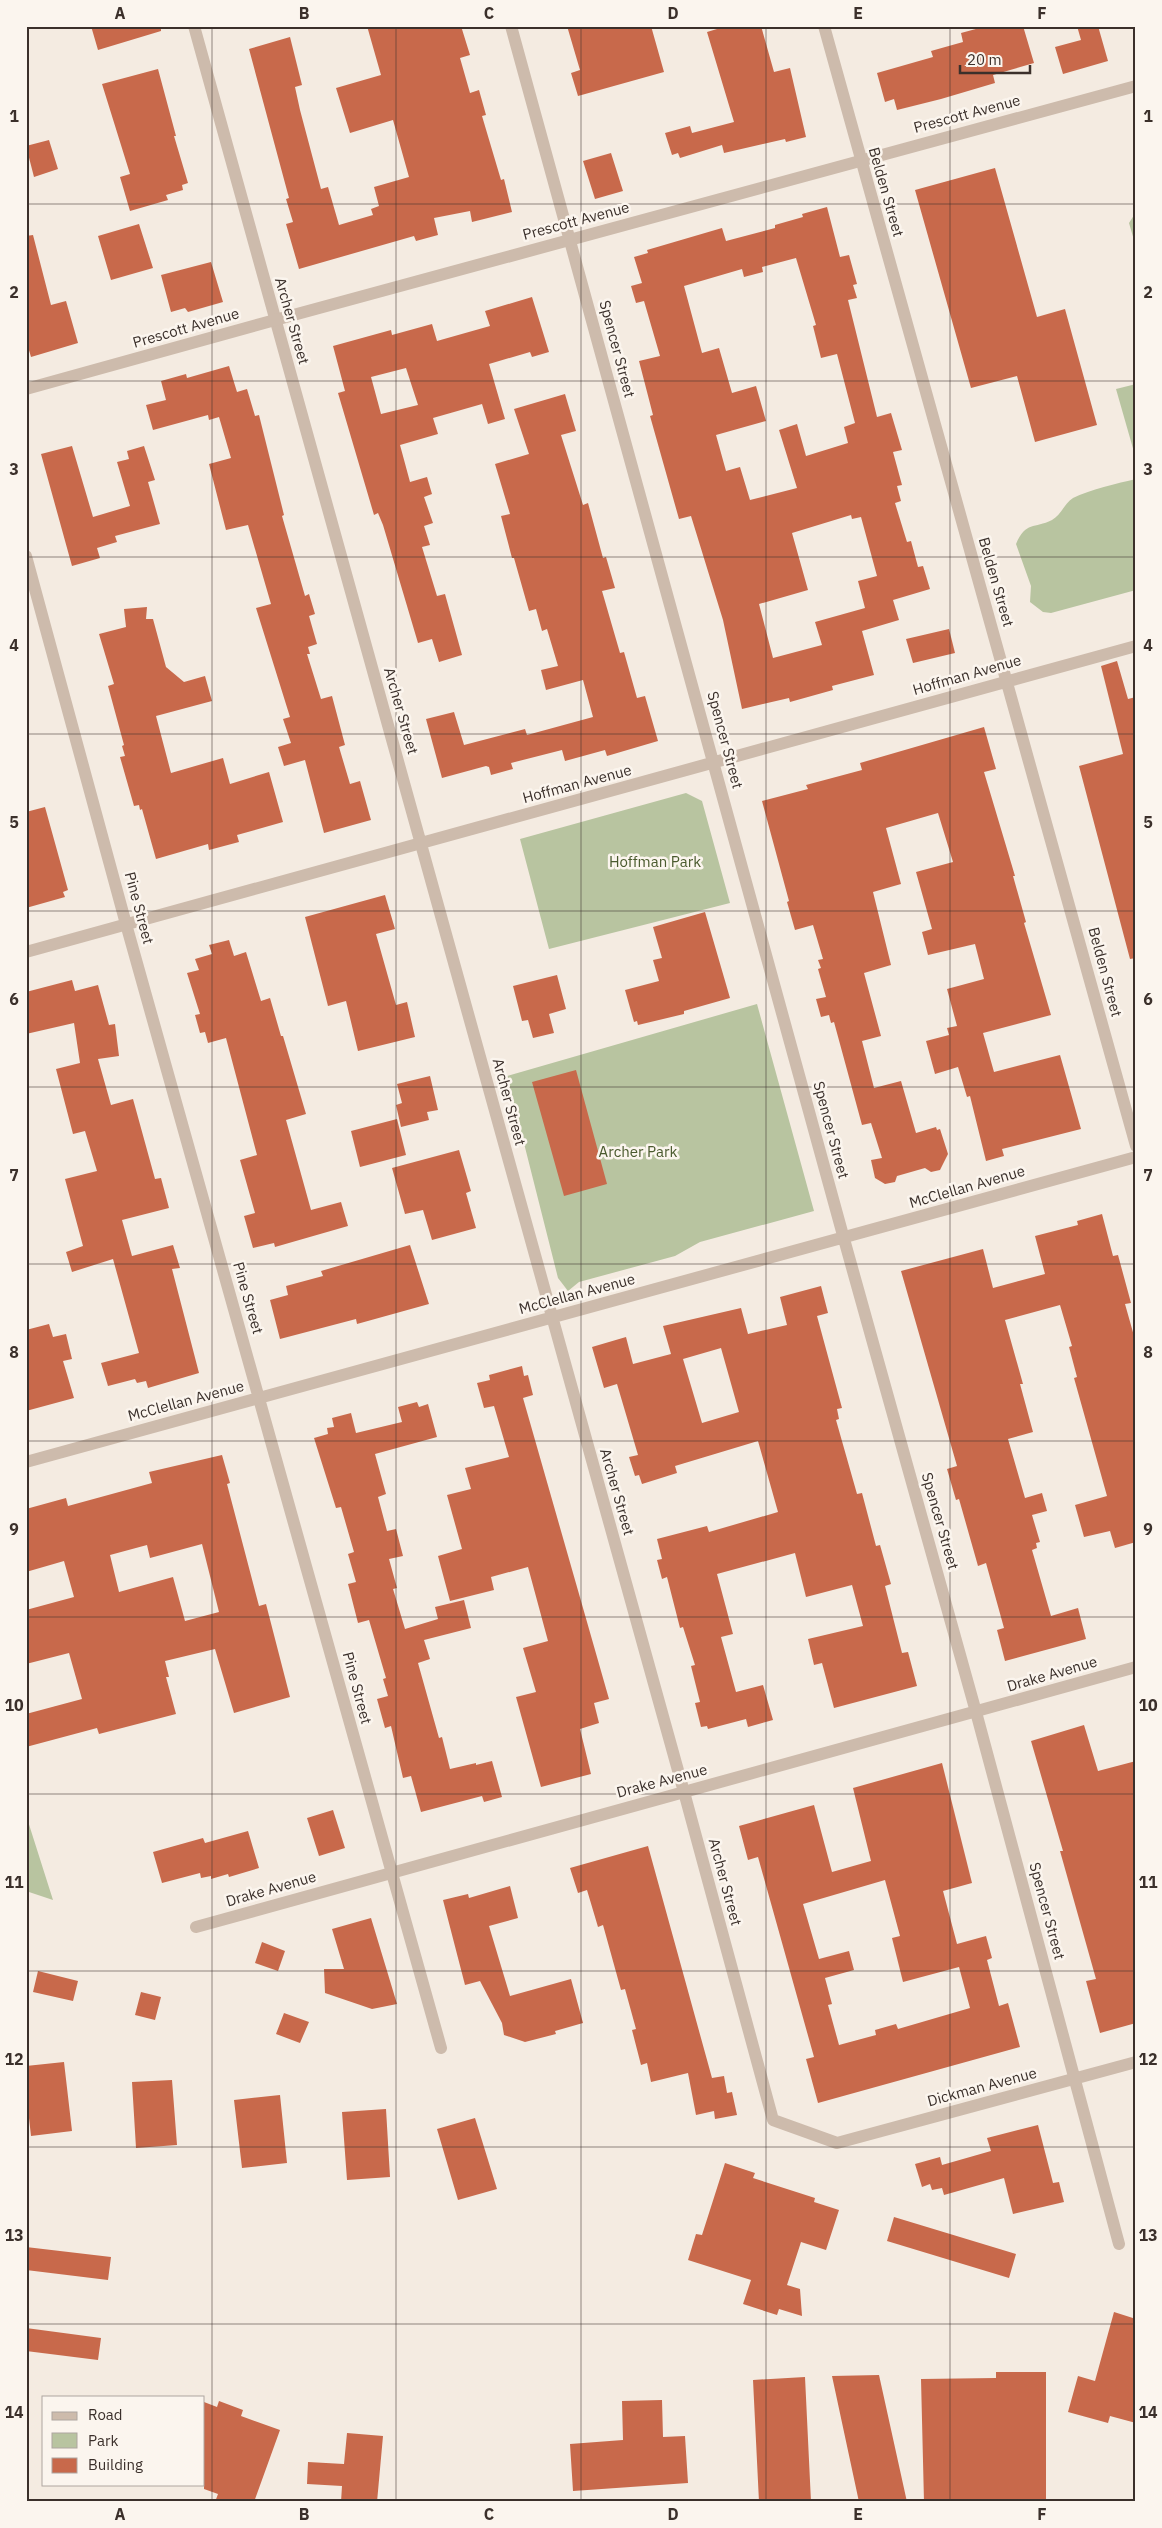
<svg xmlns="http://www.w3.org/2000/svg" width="1162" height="2528" viewBox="0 0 1162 2528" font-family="'IBM Plex Sans',sans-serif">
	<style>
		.green { fill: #b8c4a0 }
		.building { fill: #c8694b; fill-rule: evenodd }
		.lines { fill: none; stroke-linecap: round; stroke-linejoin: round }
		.minor { stroke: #cdbbac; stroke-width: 12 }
		.tertiary { stroke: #cdbbac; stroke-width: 12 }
		.grid { fill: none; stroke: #3b302b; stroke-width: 1; stroke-opacity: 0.55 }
		.labels { text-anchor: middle; stroke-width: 5; stroke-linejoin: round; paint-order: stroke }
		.street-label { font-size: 15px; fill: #3b302b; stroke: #fbf5ee }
		.park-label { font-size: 15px; fill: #4a5a2e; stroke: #fbf5ee }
		.neatline { fill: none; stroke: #3b302b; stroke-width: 2 }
		.grid-label { font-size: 16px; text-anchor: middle; font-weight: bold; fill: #3b302b }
	</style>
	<rect width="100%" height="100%" fill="#f4ebe1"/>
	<path class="green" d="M1136,212V247L1129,223Z
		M1136,384V459L1116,389Z
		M1136,479V590L1051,613L1043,612L1030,602L1031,586L1016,544C1026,521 1034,529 1052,520C1061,515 1064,504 1073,498C1089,490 1118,483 1136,479Z
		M686,793L702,801L730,903L549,949L520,839Z
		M757,1004L814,1211L700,1242L675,1256L579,1282L568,1291L558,1278L507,1076Z
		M26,1815L53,1900L26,1891Z"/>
	<path class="building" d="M91,26H161V31L98,50Z
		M367,26H461L470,55L460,58L470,93L479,90L486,115L482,116L501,180L504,179L512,212L472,222L470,211L434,218L438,235L416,241L414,236L299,269L286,224L293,222L286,199L289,198L249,49L290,37L302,85L295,87L300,110L321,189L328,187L339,225L373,215L371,209L379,206L374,187L409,177L393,120L350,133L336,88L381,75Z
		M567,26H651L664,72L578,96L571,73L580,70Z
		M727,26H761L774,72L790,68L806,137L786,142L785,139L724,153L722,145L680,158L678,153L672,155L665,133L690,126L692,133L734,122L707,32Z
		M987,26H1023L1034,63L993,75L995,83L941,99L897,110L894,99L885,102L877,73L933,57L931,51L963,42L961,33Z
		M1077,26H1098L1108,61L1063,74L1055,47L1081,40Z
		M158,69L176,136H174L188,183L182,185L183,190L166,195L168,200L130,211L120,177L130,174L102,84Z
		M49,140L58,169L34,177L26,146Z
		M611,153L623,191L595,199L583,161Z
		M995,168L1037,317L1065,309L1097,425L1035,442L1017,376L971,388L915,190Z
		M827,207L840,257L849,255L857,284L853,285L857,298L848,300L877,417L891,413L902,450L893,452L902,485L897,486L901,501L895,503L907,542L911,541L918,567L923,566L930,589L893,600L899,620L862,631L874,675L832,686L833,690L790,702L789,698L742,709L723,620L691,516L679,519L650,416L653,415L639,361L660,356L644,301L636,303L631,286L642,283L634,257L648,253L647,250L722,228L726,241L775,228V225L803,217L802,214ZM796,258L816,325L813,326L821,358L837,354L855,423L844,427L848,443L806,456L797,424L779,430L797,488L750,500L740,467L726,471L716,435L766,421L756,386L732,393L719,348L702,353L684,286L742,269L744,277L763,272L762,267ZM851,515L852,519L861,517L877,576L858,581L865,608L815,622L822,645L773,658L759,604L808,590L792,533Z
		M139,224L153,268L111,280L98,236Z
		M33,235L51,305L66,301L78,343L31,357L26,340V236Z
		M211,262L223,302L188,312L185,308L171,312L161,275Z
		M532,297L549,352L532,357L530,352L489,364L505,419L488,424L482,404L433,418L438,434L400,445L410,482L427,477L432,494L424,497L433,523L424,526L430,545L422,547L437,596L445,594L462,655L439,662L432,639L418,643L383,525L378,513L374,515L338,393L345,391L333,346L391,330L392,335L432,324L437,341L490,326L485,311ZM406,368L418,405L381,414L371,377Z
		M229,366L237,392L247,389L255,416L259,415L284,515L282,516L305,596L309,594L315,614L309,616L317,644L308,647L310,654H307L321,699L332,696L345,745L339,747L350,784L360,781L371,820L324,833L305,760L284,766L278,747L291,743L283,719L290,717L256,608L271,604L248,525L226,530L209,464L231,458L219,417L209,420L208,415L153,430L146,405L166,400L161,381L186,374L187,378Z
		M565,394L576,431L561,435L583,505L588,503L603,558L606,557L615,588L602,591L620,653L624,652L637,698L645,696L658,741L607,756L605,750L565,761L562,750L511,763L513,769L491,775L489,767L486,766L442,778L426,719L454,712L464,745L525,729L527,735L593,717L583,680L546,690L541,670L558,666L547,629L542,631L536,609L529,611L514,558H512L501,516L510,514L495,464L529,454L514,409Z
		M72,446L93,517L130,506L117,462L129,459L127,451L144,446L155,480L148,482L160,524L115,536L117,542L97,548L100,558L72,566L41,454Z
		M147,607L146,619H153L166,667L184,682L205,676L212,701L156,716L171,773L223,758L230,784L269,772L283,822L237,835L239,842L209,850L208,844L156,859L142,809L140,810L139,805L134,806L120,757L125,756L122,746L124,745L108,686L114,684L99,634L126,627L124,609Z
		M949,629L955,653L913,663L906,639Z
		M1117,661L1128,699L1136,697V958L1130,959L1079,766L1123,754L1101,666Z
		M984,727L996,769L984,772L1015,876H1013L1026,922L1024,923L1051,1015L983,1033L994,1072L1060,1055L1081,1129L1002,1149L1004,1156L986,1161L970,1096L967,1097L958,1067L935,1074L926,1041L949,1035L947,1028L957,1026L947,989L984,979L975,944L928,955L922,932L932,929L916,872L953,862L938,813L886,828L901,884L873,892L891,965L864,973L881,1036L862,1041L874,1088L901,1081L916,1133L936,1127L937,1130L940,1129L948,1154L940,1170L931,1172L925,1168L897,1176L895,1182L885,1184L875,1178L871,1160L882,1158L871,1123L862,1125L834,1022L831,1023L829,1015L821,1017L816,999L826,997L818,969L821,968L818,960L823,959L813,925L795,930L787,902L789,901L762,801L808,789L806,785L862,770L860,763Z
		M45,807L68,890L63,892L65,897L26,908V812Z
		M385,895L395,929L376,934L396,1005L407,1002L415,1037L358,1051L346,1001L328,1006L305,917Z
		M705,912L730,998L684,1011V1014L638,1025L637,1021L634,1022L625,990L659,981L653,960L662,958L653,927Z
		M229,940L234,956L246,952L261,1001L270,998L281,1036H283L306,1114L286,1120L311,1210L341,1202L348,1226L275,1247L274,1243L253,1248L244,1216L255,1213L240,1160L257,1155L226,1038L208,1043L205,1032L200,1033L195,1015L200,1014L187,973L199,970L195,959L212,954L209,945Z
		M557,975L566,1009L549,1014L554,1033L533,1038L528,1020L522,1021L513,986Z
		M72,980L75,991L98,985L109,1025L115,1024L119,1056L98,1059L111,1105L133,1099L155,1179L161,1178L169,1208L122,1220L132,1256L173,1245L180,1268L172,1269L199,1373L148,1388L146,1381L137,1383L135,1379L108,1386L101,1363L139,1353L113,1259L72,1272L66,1252L83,1246L65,1179L97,1171L85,1131L73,1134L56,1069L80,1063L74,1023L26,1034V992Z
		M576,1070L607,1184L564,1196L532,1082Z
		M430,1076L438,1110L427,1112L429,1120L401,1127L396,1105L402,1103L397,1084Z
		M397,1119L406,1155L360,1167L351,1131Z
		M459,1150L471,1191L466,1193L476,1228L432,1240L423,1210L405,1214L392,1168Z
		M1102,1214L1113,1256L1118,1255L1131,1303L1125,1304L1136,1343V1542L1115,1548L1110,1531L1084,1537L1075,1505L1107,1496L1074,1378L1077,1377L1069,1347L1072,1346L1060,1305L1005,1320L1023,1384H1020L1033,1432L1008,1439L1025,1498L1042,1493L1047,1511L1032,1515L1040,1542L1036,1543L1037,1548L1032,1550L1051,1616L1078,1608L1086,1639L1005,1661L997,1630L1004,1628L986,1563L978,1566L959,1499L956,1500L947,1469L957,1466L901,1271L983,1249L993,1288L1045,1274L1035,1236L1078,1225L1077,1221Z
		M410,1245L429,1304L357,1324L356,1319L280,1339L270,1300L288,1295L286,1286L323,1276L321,1271Z
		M821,1286L828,1313L817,1316L842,1408L837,1409L839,1419L836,1420L857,1494L862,1493L876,1546L880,1545L891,1584L885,1586L902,1653L908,1652L917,1686L834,1708L822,1663L814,1665L808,1639L863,1626L852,1585L806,1597L795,1553L717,1574L733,1634L721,1637L736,1692L763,1685L773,1720L748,1727L746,1719L708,1729L707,1726L701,1727L695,1703L700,1702L691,1666L695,1665L683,1627L680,1628L667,1577L662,1579L657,1560L662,1559L657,1539L707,1526L709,1532L778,1512L758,1441L675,1466L677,1473L642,1484L639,1475L635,1476L629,1457L638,1455L617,1384L604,1388L592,1347L626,1337L633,1364L671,1354L663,1326L741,1308L748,1334L787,1325L780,1297ZM721,1348L739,1412L702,1423L683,1359Z
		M49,1324L53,1337L66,1334L72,1359L63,1361L74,1398L26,1411V1330Z
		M522,1366L524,1376L528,1375L533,1395L523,1398L609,1699L594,1703L599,1723L580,1729L591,1774L541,1787L516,1697L536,1692L523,1648L548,1641L528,1567L491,1577L494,1590L450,1601L438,1556L462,1549L447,1495L471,1489L465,1468L509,1457L494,1406L484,1408L477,1383L490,1380L489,1375Z
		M417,1402L419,1407L428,1404L437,1437L375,1454L386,1494L378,1497L387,1531L396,1529L403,1556L389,1559L397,1588L393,1589L405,1629L438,1619L435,1607L464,1600L471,1628L424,1640L430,1659L418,1663L439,1738L442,1737L450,1769L476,1763V1765L492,1761L502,1797L484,1802L482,1796L421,1812L411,1776L403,1778L391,1726L385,1728L377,1699L388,1696L383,1679L386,1678L369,1620L358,1623L348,1584L356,1582L348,1554L354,1552L341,1507L336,1508L314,1438L328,1434L327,1428L334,1427L332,1418L351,1413L356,1433L402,1422L398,1407Z
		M222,1455L230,1483L227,1484L259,1606L266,1604L290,1697L234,1713L215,1649L165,1661L169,1677H166L176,1714L99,1734L97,1728L26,1747V1714L82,1699L69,1653L26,1664V1610L74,1597L64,1561L26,1572V1509L66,1498L68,1506L152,1483L149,1472ZM202,1544L219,1612L185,1621L173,1577L119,1592L110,1555L147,1545L150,1558Z
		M1084,1725L1098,1771L1136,1761V2023L1100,2033L1086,1981L1096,1979L1060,1851H1063L1031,1741Z
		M942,1763L972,1883L943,1891L957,1944L986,1936L992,1958L987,1960L999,2006L1008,2003L1020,2047L818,2103L806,2059L814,2057L758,1857L748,1860L739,1826L814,1805L832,1872L871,1861L853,1788ZM885,1880L900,1936L892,1938L903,1982L959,1967L970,2008L898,2029L896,2024L875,2030L876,2035L839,2045L828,2005L832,2004L825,1978L854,1970L849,1951L819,1959L803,1904Z
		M333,1810L345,1848L319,1856L307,1818Z
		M248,1831L259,1868L229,1877L228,1874L211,1879V1876L201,1878L200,1873L162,1883L153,1852L203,1838L205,1843Z
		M648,1846L712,2078L724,2076L727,2093L732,2092L737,2115L715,2119L714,2111L696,2115L688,2073L651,2082L647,2063L641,2065L632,2030L636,2029L625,1989L621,1990L603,1925L598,1927L587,1890L578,1893L570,1868Z
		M510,1886L518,1918L489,1926L510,1996L571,1979L583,2023L555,2031L556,2034L525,2042L504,2035L502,2023L480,1981L465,1985L443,1900L468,1894L469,1898Z
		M371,1918L397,2004L372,2009L325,1993L324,1969H344L332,1929Z
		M262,1942L285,1951L278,1971L255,1963Z
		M38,1971L78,1981L73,2001L33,1992Z
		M141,1992L161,1997L155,2020L135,2015Z
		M284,2013L309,2022L300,2043L276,2034Z
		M64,2062L72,2131L31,2136L26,2091V2066Z
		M172,2080L177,2145L136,2148L132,2082Z
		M280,2095L287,2163L242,2168L234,2100Z
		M386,2109L390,2177L347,2180L342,2112Z
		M475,2118L497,2189L458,2200L437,2129Z
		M1038,2125L1053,2183L1059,2182L1064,2202L1013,2214L1004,2178L944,2195L942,2188L932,2190L930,2184L922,2187L915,2164L940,2157L942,2165L991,2151L987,2138Z
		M725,2163L755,2173L753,2178L815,2198L814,2202L839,2210L826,2250L801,2242L787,2285L800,2289L802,2316L779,2309L777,2315L743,2304L751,2280L688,2260L696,2234L702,2235Z
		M894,2217L1016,2254L1009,2278L887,2241Z
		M26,2247L111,2257L108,2280L26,2270Z
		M1114,2312L1136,2319V2423L1110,2416L1108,2423L1068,2412L1078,2376L1095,2381Z
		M26,2328L101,2338L98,2360L26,2351Z
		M996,2372H1046V2502H924L921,2379L996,2378Z
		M879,2375L907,2502H859L832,2376Z
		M805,2377L811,2502H759L753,2380Z
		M662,2400L663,2437L685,2436L688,2483L573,2491L570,2444L623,2440L622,2401Z
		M219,2401L243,2410L241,2416L280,2430L254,2502H215L218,2494L204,2489V2402L217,2407Z
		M347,2433L383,2436L377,2502H341L342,2486L307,2484L308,2462L344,2464Z"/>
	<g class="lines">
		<path class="minor" d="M194,26L684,1792L773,2120L837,2143L1136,2062
			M511,26L844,1239L976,1712L1119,2244
			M824,26L1136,1146
			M26,556L126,924L441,2048
			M26,952L1136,646
			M26,1462L1136,1157
			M196,1927L1136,1667"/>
		<path class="tertiary" d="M26,389L275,320L1136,86"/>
	</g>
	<path class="grid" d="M212,26V2502M396,26V2502M581,26V2502M766,26V2502M950,26V2502M26,204H1136M26,381H1136M26,557H1136M26,734H1136M26,911H1136M26,1087H1136M26,1264H1136M26,1441H1136M26,1617H1136M26,1794H1136M26,1971H1136M26,2147H1136M26,2324H1136"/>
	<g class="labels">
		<g class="street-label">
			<text transform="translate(967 114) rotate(-15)" y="5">Prescott Avenue</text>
			<text transform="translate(886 192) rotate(74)" y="5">Belden Street</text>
			<text transform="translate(576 221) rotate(-15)" y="5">Prescott Avenue</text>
			<text transform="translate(292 321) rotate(74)" y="5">Archer Street</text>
			<text transform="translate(186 328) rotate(-16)" y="5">Prescott Avenue</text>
			<text transform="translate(617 349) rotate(75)" y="5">Spencer Street</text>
			<text transform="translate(996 582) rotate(74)" y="5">Belden Street</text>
			<text transform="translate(967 675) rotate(-16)" y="5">Hoffman Avenue</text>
			<text transform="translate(401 711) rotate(74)" y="5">Archer Street</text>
			<text transform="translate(725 740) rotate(75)" y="5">Spencer Street</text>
			<text transform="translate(577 784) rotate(-15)" y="5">Hoffman Avenue</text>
			<text transform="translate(139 908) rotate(75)" y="5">Pine Street</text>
			<text transform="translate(1105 972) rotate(75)" y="5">Belden Street</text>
			<text transform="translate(509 1102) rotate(75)" y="5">Archer Street</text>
			<text transform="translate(831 1130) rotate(75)" y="5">Spencer Street</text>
			<text transform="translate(967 1187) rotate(-16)" y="5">McClellan Avenue</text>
			<text transform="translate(577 1294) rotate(-15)" y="5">McClellan Avenue</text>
			<text transform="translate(248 1298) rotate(74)" y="5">Pine Street</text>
			<text transform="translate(186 1401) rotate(-15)" y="5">McClellan Avenue</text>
			<text transform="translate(617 1492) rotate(74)" y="5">Archer Street</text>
			<text transform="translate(940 1521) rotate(74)" y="5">Spencer Street</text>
			<text transform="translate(1052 1674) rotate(-16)" y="5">Drake Avenue</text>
			<text transform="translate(357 1688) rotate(75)" y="5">Pine Street</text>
			<text transform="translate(662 1781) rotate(-15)" y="5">Drake Avenue</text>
			<text transform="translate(725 1882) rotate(75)" y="5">Archer Street</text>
			<text transform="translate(271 1889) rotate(-16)" y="5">Drake Avenue</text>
			<text transform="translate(1047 1911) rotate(75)" y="5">Spencer Street</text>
			<text transform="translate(982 2087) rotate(-15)" y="5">Dickman Avenue</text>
		</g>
		<g class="park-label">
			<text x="655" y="867">Hoffman Park</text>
			<text x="638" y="1157">Archer Park</text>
		</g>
	</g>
	<rect width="1162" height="2528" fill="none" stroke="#fbf5ee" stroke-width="55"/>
	<rect x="42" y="2396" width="162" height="90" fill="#fbf5ee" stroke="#aea6a0"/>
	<rect x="52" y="2412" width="25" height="8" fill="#cdbbac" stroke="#aea6a0"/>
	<text x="88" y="2420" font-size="15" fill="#3b302b">Road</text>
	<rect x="52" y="2433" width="25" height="15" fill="#b8c4a0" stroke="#aea6a0"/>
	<text x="88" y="2446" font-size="15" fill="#3b302b">Park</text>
	<rect x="52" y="2458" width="25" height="15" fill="#c8694b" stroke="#aea6a0"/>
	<text x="88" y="2470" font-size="15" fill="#3b302b">Building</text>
	<path d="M960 65v8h70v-8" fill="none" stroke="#3b302b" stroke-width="2.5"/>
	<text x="967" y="65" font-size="15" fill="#3b302b" stroke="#fbf5ee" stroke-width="4" paint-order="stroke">20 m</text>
	<rect x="28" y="28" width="1106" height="2472" class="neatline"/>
	<g class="grid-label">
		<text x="120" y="19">A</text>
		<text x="304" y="19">B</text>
		<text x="489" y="19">C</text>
		<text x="673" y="19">D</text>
		<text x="858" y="19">E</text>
		<text x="1042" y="19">F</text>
		<text x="14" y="122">1</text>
		<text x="1148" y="122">1</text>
		<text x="14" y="298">2</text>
		<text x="1148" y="298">2</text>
		<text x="14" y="475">3</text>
		<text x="1148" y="475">3</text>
		<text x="14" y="651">4</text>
		<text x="1148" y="651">4</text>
		<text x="14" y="828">5</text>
		<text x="1148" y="828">5</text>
		<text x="14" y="1005">6</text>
		<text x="1148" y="1005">6</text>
		<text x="14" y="1181">7</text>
		<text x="1148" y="1181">7</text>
		<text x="14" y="1358">8</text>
		<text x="1148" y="1358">8</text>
		<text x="14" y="1535">9</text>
		<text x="1148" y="1535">9</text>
		<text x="14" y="1711">10</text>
		<text x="1148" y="1711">10</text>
		<text x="14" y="1888">11</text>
		<text x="1148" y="1888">11</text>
		<text x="14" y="2065">12</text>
		<text x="1148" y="2065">12</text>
		<text x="14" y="2241">13</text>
		<text x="1148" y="2241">13</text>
		<text x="14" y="2418">14</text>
		<text x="1148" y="2418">14</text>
		<text x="120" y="2520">A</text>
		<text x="304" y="2520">B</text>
		<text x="489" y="2520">C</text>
		<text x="673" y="2520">D</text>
		<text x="858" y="2520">E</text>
		<text x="1042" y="2520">F</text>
	</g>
</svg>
